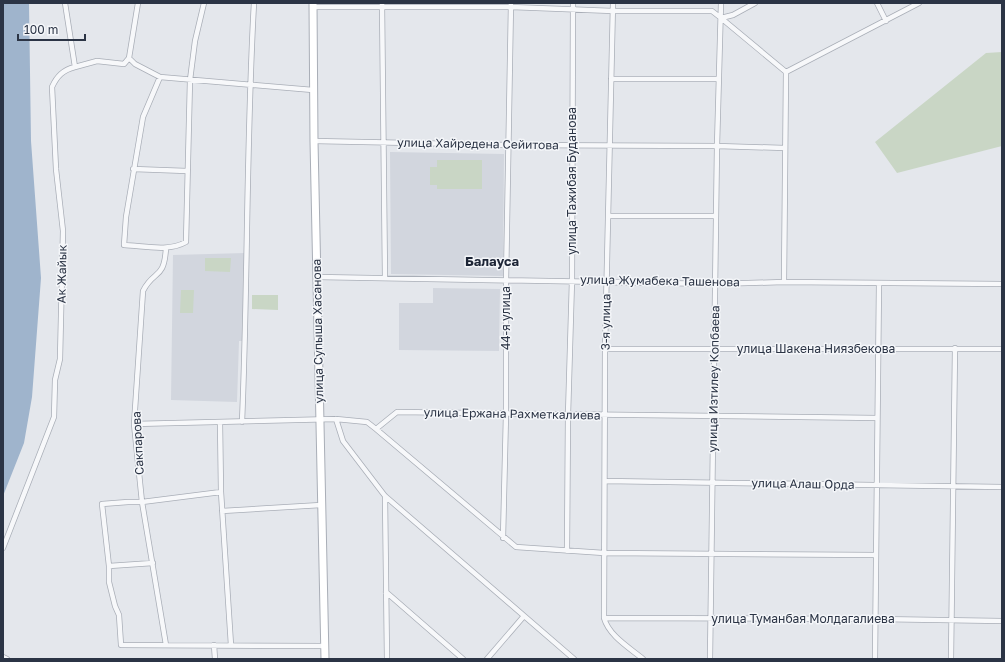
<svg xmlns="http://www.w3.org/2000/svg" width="1005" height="662" viewBox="0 0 1005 662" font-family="'Golos Text',sans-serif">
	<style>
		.built { fill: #d2d6de }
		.green { fill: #c9d6c5 }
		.water { fill: #9fb4cc }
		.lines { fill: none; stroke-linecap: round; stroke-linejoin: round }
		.street-casing { stroke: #a9aeb7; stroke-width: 6 }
		.secondary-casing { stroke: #a9aeb7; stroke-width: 9 }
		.street { stroke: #f7f8fa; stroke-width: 4.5 }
		.secondary { stroke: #fff; stroke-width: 7 }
		.labels { text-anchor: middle; stroke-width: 3; stroke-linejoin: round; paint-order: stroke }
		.street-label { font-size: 12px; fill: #2b3445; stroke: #f4f6f9 }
		.neighbourhood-label { font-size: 13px; font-weight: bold; fill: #1d2536; stroke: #f4f6f9 }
	</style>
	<rect width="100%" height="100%" fill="#e4e7ec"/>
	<path class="built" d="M390,152L504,154L503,276L391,274Z
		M245,253L242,341H239L237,402L171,400L173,255Z
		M433,288L500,289L499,351L399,350V303H433Z"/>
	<path class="green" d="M1002,52V146L897,173L875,142L986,53Z
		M437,160H482V189H437V185H430V167H437Z
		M205,258H231L230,272L205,271Z
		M181,290H194L193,313H180Z
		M252,295H278V310L252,309Z"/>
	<path class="water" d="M3,3H29L31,141L41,278L32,397L24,443L3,496Z"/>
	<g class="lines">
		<defs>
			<path id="street" d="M138,3L129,58L135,64L160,77L313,90
				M382,3L385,278
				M613,3L605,349L604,618C609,636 630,648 643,659
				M877,3L886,21
				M313,7H511L613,11H712L721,18L733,15L755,3
				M721,18L786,72
				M75,67L97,61L124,64L129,58
				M160,77L143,117L126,217L124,245C145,246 168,252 186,242L190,80L195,41L204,3
				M611,79H718
				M314,141L509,145L717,146L785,148
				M133,169L187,171
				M608,216H716
				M166,248C164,281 154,269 143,291L134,424L142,502L166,645
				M317,277L715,284L784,282L1002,284
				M784,282L786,72L919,3
				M605,349H1002
				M336,419L343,441L385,496L574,659
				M220,422L221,492L231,645
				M242,422C248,283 246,143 254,3
				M134,424L336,419L367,422L376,429L397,412L877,418
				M376,429L516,547L604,553L876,555
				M605,481L1002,487
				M221,492L142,502H128L102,504L109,566V582L115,606L119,615L121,645L324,646
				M385,496L387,659
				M222,511L321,505
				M503,538L506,414V281L511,3
				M3,548L54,417L55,380L60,359L63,231L56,169L52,87C57,76 63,70 75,67L65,3
				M567,551L568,415L572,280L573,3
				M109,566L153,563
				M386,592L463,659
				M604,618L876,619L1002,621
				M214,645L215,659
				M3,657L7,659
				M487,659L524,616
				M710,659L717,146L721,3
				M875,659L879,283
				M951,659L955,348"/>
			<path id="secondary" d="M313,3L314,141L325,659"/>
		</defs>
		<use href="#street" class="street-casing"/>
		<use href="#secondary" class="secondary-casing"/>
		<use href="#street" class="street"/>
		<use href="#secondary" class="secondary"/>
	</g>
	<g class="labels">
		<g class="street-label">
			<text transform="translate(478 144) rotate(1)" y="4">улица Хайредена Сейитова</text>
			<text transform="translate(572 181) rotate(-90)" y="4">улица Тажибая Буданова</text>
			<text transform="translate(62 274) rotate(-89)" y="4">Ак Жайык</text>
			<text transform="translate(660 281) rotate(1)" y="4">улица Жумабека Ташенова</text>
			<text transform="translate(506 318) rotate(-90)" y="4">44-я улица</text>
			<text transform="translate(606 322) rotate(-89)" y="4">3-я улица</text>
			<text transform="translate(318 331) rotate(-91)" y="4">улица Супыша Хасанова</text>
			<text x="816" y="353">улица Шакена Ниязбекова</text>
			<text transform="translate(714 379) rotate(-89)" y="4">улица Изтилеу Копбаева</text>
			<text transform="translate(512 414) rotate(1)" y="4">улица Ержана Рахметкалиева</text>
			<text transform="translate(138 443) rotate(-93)" y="4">Сакпарова</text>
			<text transform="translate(803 484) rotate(1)" y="4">улица Алаш Орда</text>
			<text x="803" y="623">улица Туманбая Молдагалиева</text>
		</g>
		<g class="neighbourhood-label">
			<text x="492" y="266">Балауса</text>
		</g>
	</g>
	<rect width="1005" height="662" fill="none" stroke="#2b3445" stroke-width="8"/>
	<path d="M18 34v6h67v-6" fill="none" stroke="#2b3445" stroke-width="2"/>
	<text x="24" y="34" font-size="12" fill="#2b3445" stroke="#f4f6f9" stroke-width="3" paint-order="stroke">100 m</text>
</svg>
